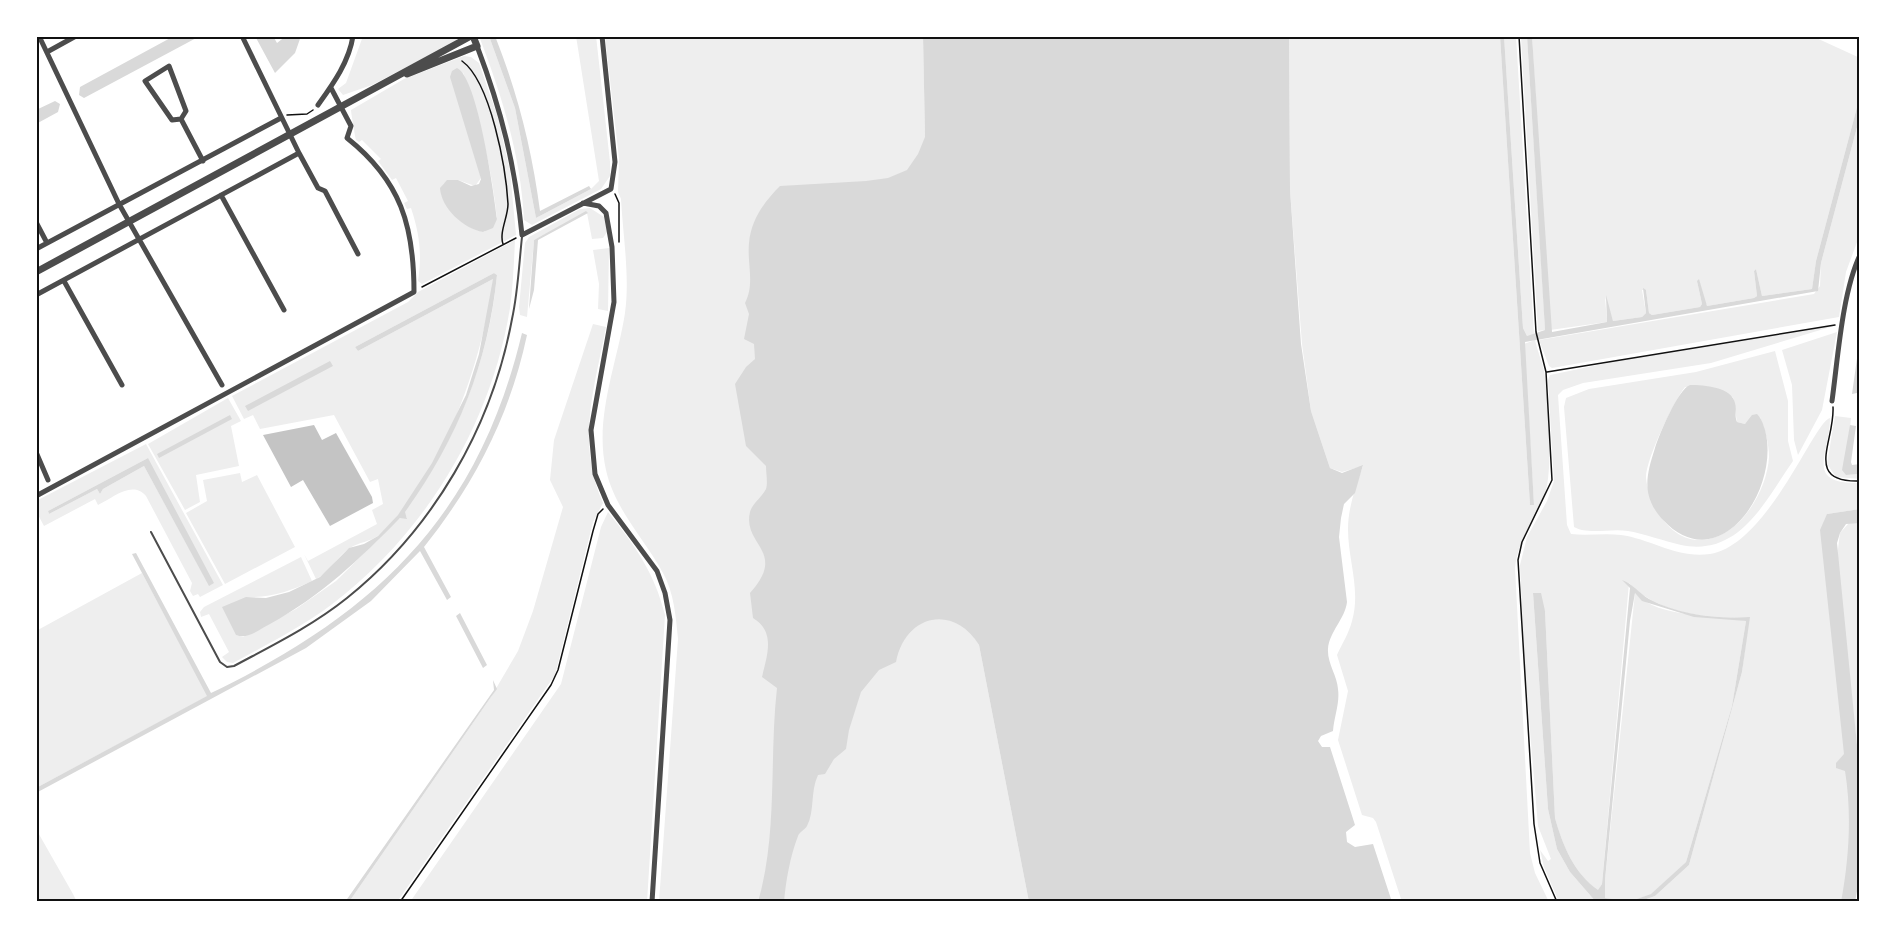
<svg xmlns="http://www.w3.org/2000/svg" width="1896" height="938" viewBox="0 0 1896 938" font-family="'Fira Sans Condensed',sans-serif">
	<style>
		.green { fill: #eee; fill-rule: evenodd }
		.water { fill: #d9d9d9; fill-rule: evenodd }
		.building { fill: #c4c4c4 }
		.lines { fill: none; stroke-linecap: round; stroke-linejoin: round }
		.path { stroke: #111; stroke-width: 1.5 }
		.service { stroke: #4c4c4c; stroke-width: 2 }
		.minor { stroke: #4c4c4c; stroke-width: 5 }
		.tertiary { stroke: #4c4c4c; stroke-width: 7 }
		.neatline { fill: none; stroke: #111; stroke-width: 2 }
	</style>
	<rect width="100%" height="100%" fill="#fff"/>
	<path class="green" d="M363,36H461L453,43L372,85L343,95L338,89L346,83Z
		M479,36H489L515,108L536,218L591,189L599,181L576,36H596L610,162V176L601,189L532,225L524,220C521,156 502,96 479,36Z
		M605,36H923L925,137L968,628L979,645L1029,902H659L678,639C676,618 674,592 663,573C644,538 615,510 606,470C594,418 617,364 625,313C630,277 623,236 621,199L618,192L619,159Z
		M1289,36H1500L1530,505L1534,504L1524,344L1535,340C1537,350 1542,361 1544,371C1548,397 1554,474 1544,496C1534,522 1518,539 1515,568L1530,853L1535,873L1549,902H1402L1376,822L1373,818L1362,815L1338,740L1348,691L1337,655C1342,644 1349,633 1352,621C1361,590 1348,560 1348,529C1348,507 1356,486 1363,466L1342,472L1330,468L1311,411L1302,344L1290,190Z
		M1504,36H1516L1534,335L1527,336L1523,328Z
		M1521,36H1527L1543,293L1545,330L1538,331Z
		M1532,36H1812L1860,58V96L1816,261L1812,289L1762,296L1756,269L1754,271L1757,296L1754,298L1707,306L1697,281L1702,304L1700,307L1652,315L1649,313L1646,290H1642L1646,313L1642,317L1613,321L1605,297L1607,322L1550,330Z
		M464,56L471,57L479,63L498,118L510,171L516,235L422,284L418,281C422,256 420,235 411,208L407,209L404,203L408,201L396,178L392,180L378,161L381,159L362,140L359,142L356,140C355,136 351,112 351,110L404,79ZM463,72C480,120 492,168 497,219L484,232C465,229 448,211 441,194L443,184L458,180L475,186L481,178L471,141Z
		M1860,116V234L1846,272L1839,317L1552,368L1549,366L1539,340L1814,294L1820,286L1821,263Z
		M590,208L604,217L607,232L603,238L592,239L587,213L534,240L527,317L520,315L519,307L525,243L529,237L580,209Z
		M515,240C514,262 513,286 510,308C491,425 425,534 331,605C300,628 266,645 233,663L227,662L222,657L229,652L209,614L201,617L200,612L204,607L301,557L312,581C290,591 271,598 246,597L236,635L243,637L296,609L336,581L400,518H407L404,512C456,441 489,362 497,275L494,273L355,347L358,351L493,279C493,293 489,310 485,324C470,393 433,487 379,535C370,542 359,542 350,548C338,555 330,572 316,579L304,554L308,561L377,524L372,510L383,504L378,479L370,482L334,415L260,429L253,415L244,419L232,396L408,302L418,292Z
		M609,248L608,311L598,309L599,284L593,250Z
		M593,324L606,327C594,390 576,442 603,503L593,522L555,675L397,902H349L491,697L518,651L533,611L563,507L550,480L554,440Z
		M1837,325L1711,363L1583,383L1563,390L1558,395L1567,525L1571,534C1587,536 1604,533 1621,535C1651,539 1678,559 1710,554C1768,545 1815,420 1830,418C1830,454 1803,484 1860,483V509L1827,514L1853,759L1847,902H1638L1655,896L1689,865L1742,672L1749,617C1709,619 1658,614 1629,583L1602,884L1598,891C1574,872 1563,847 1555,818L1545,611L1533,593L1548,809L1557,849L1570,872L1596,902H1559L1544,867L1540,850L1548,861L1551,859L1538,826L1525,671L1520,565L1527,537L1547,501L1554,481L1548,380L1550,375L1622,360Z
		M1837,332L1822,410L1798,455L1794,440L1792,385L1782,350Z
		M1775,351L1788,401V441L1793,461C1765,501 1740,557 1681,545C1663,541 1646,534 1628,531C1611,528 1588,535 1574,527L1564,407L1566,398L1589,389L1696,372ZM1685,387L1733,397L1737,422L1745,424L1760,417C1765,430 1769,443 1769,457C1767,492 1738,541 1698,540C1669,539 1649,505 1646,478C1645,461 1674,401 1685,387Z
		M228,398L241,421L231,426L239,466L196,475L200,502L185,510L148,444Z
		M1835,416L1851,418L1846,475L1860,474V479L1836,477L1827,464Z
		M146,444L223,585L200,597L198,594L193,596L190,591L192,583L146,496C132,480 113,498 98,505L95,499L44,526L36,511V501ZM148,458L149,463L209,585L144,466L103,489L100,494L97,489L49,514L48,511Z
		M240,473L242,482L257,475L295,547L225,584L186,513L207,501L203,480Z
		M608,512C635,545 655,574 665,615L647,902H410L561,684L601,527Z
		M1849,523H1860V775L1837,557L1840,533Z
		M142,573L208,696L36,788V631Z
		M1635,593C1661,620 1712,613 1746,621L1732,706L1686,862L1652,894L1631,901L1605,898V880Z
		M36,829L73,894L77,902H36Z"/>
	<path class="water" d="M174,36H200L84,98L79,95L80,87Z
		M255,36H273L277,43L286,36H301L295,53L275,73Z
		M489,36H495C518,94 532,150 540,211L589,186L591,189L536,218L515,108Z
		M923,36H1289L1290,190L1301,344L1311,411L1330,468L1342,473L1363,465L1355,493L1344,504L1341,518L1339,537L1347,602C1345,619 1329,632 1328,649C1327,663 1337,675 1338,689C1340,703 1334,717 1333,731L1321,736L1318,741L1322,747H1330L1355,825L1346,832L1347,842L1355,847L1373,844L1392,902H1029L979,645C953,603 905,615 896,662L879,670L861,692L849,730L846,749L834,759L825,774L818,775C810,792 815,811 807,826C805,830 800,831 798,836C790,857 786,880 784,902H758C778,833 769,759 777,688L762,677C767,655 776,632 753,618L750,593C788,551 742,545 750,512C752,504 762,497 766,489C768,483 766,473 766,466L746,446L735,384L746,367L755,359L754,344L744,339L749,314L745,303C755,284 747,264 749,243C751,220 764,202 780,186L866,181L888,178L907,170L918,154L925,137Z
		M1500,36H1504L1523,328L1527,336L1545,330L1527,36H1532L1552,332L1607,322L1606,295L1613,321L1642,317L1646,313L1643,288L1646,290L1649,313L1652,315L1700,307L1702,304L1697,281L1699,279L1707,306L1754,298L1757,296L1754,271L1756,269L1762,296L1812,289L1816,261L1860,96V116L1821,263L1818,291L1525,342L1534,505H1530Z
		M457,68C478,78 494,194 497,219L493,228L483,232C464,229 441,208 440,188L447,180H458L471,186L479,184L481,179L450,77L452,71Z
		M55,101L60,104L58,112L36,124V110Z
		M586,211L588,213L538,240L534,290L529,309L534,240Z
		M494,273L497,275C488,364 457,440 405,512L407,519L400,518C360,559 321,596 270,624C260,629 247,640 236,635L222,607L246,597L266,598L289,592L320,577L349,548L364,544L378,536L398,515L432,463L466,395L479,354L493,279L358,351L355,347Z
		M522,333L527,335C510,415 475,483 424,547L451,597L447,600L420,551L371,601L306,648L36,793V788L207,696L132,554L136,553L211,693C376,613 478,517 522,333Z
		M1860,337V385L1857,393L1852,394Z
		M330,361L333,366L248,411L245,406Z
		M1690,385C1704,385 1732,387 1735,403C1737,410 1734,415 1737,422L1745,424L1752,415L1757,414C1762,419 1763,424 1765,430C1781,489 1719,580 1663,520C1641,496 1646,476 1655,448C1659,435 1678,389 1690,385Z
		M230,415L232,419L159,458L157,454Z
		M1850,425L1856,426L1851,462L1852,465L1860,464V474L1846,475L1842,470Z
		M148,458L214,583L209,586L144,466L103,489L100,494L97,489L49,514L48,511Z
		M1860,509V523L1846,524L1840,533L1837,543L1860,775V875L1855,902H1841C1849,859 1852,814 1845,771L1836,768V763L1844,754L1820,530L1827,514Z
		M1622,580C1633,584 1639,593 1649,599C1679,615 1716,619 1750,617L1742,672L1689,865L1655,896L1638,902H1596L1570,872L1557,849L1548,809L1533,593H1541L1545,611L1555,818C1563,846 1574,873 1598,890L1602,884L1630,588ZM1635,593L1642,601L1694,617L1746,621L1732,706L1686,862L1651,894L1631,901L1605,898V880L1630,621Z
		M460,613L487,665L483,668L456,616Z
		M493,680L497,689L491,697L349,902H345L494,690Z"/>
	<path class="building" d="M314,425L322,440L336,433L372,497L373,503L330,526L303,480L291,487L263,435Z"/>
	<g class="lines">
		<path class="path" d="M1519,36L1536,332L1546,372L1552,480L1522,542L1518,560L1534,824L1540,863L1557,902
			M462,61C491,82 506,169 508,204C508,217 499,232 503,244
			M287,115L307,114L313,110
			M615,194L619,203V242
			M422,287L516,238
			M1547,372L1835,325
			M1833,407C1835,441 1803,483 1860,481
			M400,902L551,685L558,670L593,531L598,514L603,509"/>
		<path class="service" d="M151,532L220,662L227,667L234,666C273,645 312,626 347,598C433,529 492,427 512,319C518,292 519,264 522,237"/>
		<path class="minor" d="M39,36L119,204L222,385
			M242,36L299,153L318,188L325,191L358,254
			M477,46C502,112 515,165 522,235L611,189L615,162L602,36
			M47,52L76,36
			M318,105C333,84 349,62 353,36
			M181,119L186,111L169,66L145,81L172,120L181,119L203,161
			M221,195L284,310
			M583,203L599,206L606,213L612,247L614,302L591,430L595,474L608,505L657,571L665,593L670,620L652,902
			M36,222L47,243
			M36,249L281,118
			M64,281L122,385
			M36,295L299,153
			M1832,401C1838,358 1842,293 1860,255
			M36,452L48,480
			M36,496L414,292C414,226 401,181 347,138L351,126L331,88"/>
		<path class="tertiary" d="M407,74L477,46L473,36
			M36,272L471,36"/>
	</g>
	<rect width="1896" height="938" fill="none" stroke="#ffffff" stroke-width="75"/>
	<rect x="38" y="38" width="1820" height="862" class="neatline"/>
</svg>
